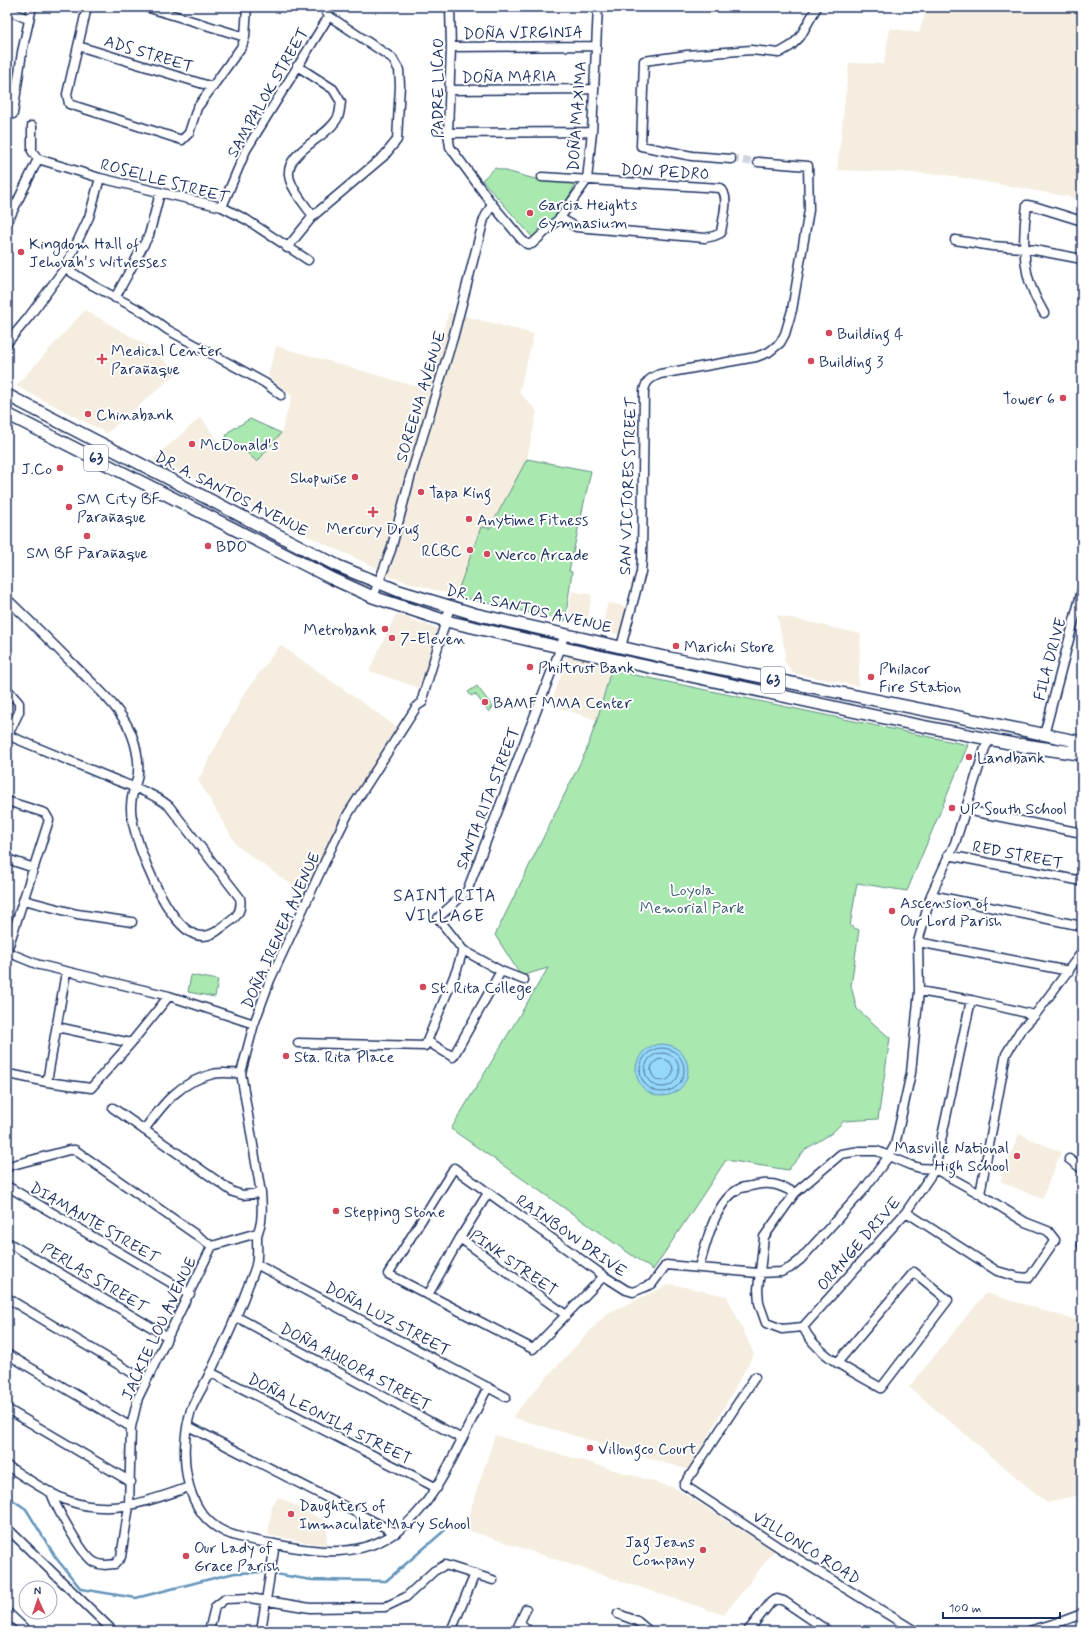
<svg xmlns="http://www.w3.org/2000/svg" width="1089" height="1638" viewBox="0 0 1089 1638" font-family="Mynerve,sans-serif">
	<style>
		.built { fill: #f5eddf }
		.green { fill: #a9e8af; stroke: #628c86 }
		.water { fill: #95d8f7; stroke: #6494ba }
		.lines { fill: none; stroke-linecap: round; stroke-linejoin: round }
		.shore { stroke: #4c739b; stroke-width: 1 }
		.stream { stroke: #6494ba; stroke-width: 2.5 }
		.minor-tunnel { stroke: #d1d5df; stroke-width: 8; stroke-dasharray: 8 4; stroke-linecap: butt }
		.minor-casing { stroke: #1b2f5e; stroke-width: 11 }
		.major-casing { stroke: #1b2f5e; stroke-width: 14 }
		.highway-casing { stroke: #1b2f5e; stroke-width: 15 }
		.minor { stroke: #fff; stroke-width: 8 }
		.major { stroke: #fff; stroke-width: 11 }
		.highway { stroke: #fff; stroke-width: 12 }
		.poi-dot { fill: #d1495b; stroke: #fff; stroke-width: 1.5 }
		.labels { text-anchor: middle; stroke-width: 4; stroke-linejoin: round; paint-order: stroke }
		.shield { fill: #fff; stroke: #5f6d8e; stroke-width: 1 }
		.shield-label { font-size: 15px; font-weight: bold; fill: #1b2f5e }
		.street-label { font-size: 16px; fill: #1b2f5e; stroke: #fff }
		.poi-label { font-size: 16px; fill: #1b2f5e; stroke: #fff; text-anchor: start }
		.park-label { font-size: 16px; fill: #3e5d72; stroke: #fff }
		.neighbourhood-label { font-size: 17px; letter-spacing: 1px; fill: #1b2f5e; stroke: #fff }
	</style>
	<rect width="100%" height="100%" fill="#fff"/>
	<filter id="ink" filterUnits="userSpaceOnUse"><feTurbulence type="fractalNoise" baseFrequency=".025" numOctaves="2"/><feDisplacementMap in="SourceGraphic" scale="8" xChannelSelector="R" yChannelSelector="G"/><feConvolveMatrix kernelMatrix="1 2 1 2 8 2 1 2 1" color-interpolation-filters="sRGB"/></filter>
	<g filter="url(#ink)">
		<path class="built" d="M927,7H1082V199L940,174L837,170L849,63L884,64L890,28L919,33Z
			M85,310L146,345L178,372L107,433L16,386Z
			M449,312L534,334L519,392L537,411L527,459L490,528H481L456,596L380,574L377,568L271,519L229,493L153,459L201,417L218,442L226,437L242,448L258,461L281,433L292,396L268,376L276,346L425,389Z
			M572,591L592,595L587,624L567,621Z
			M608,602L629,608L623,636L602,629Z
			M396,614L441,630L419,688L369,671Z
			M777,615L861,634L858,686L793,673L784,661L785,651Z
			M280,645L400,729L339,823L306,893L289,883L237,846L198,780L244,694Z
			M569,653L611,670L597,720L550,705Z
			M1019,1134L1061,1152L1042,1199L1000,1181Z
			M670,1284L727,1296L754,1354L689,1470L512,1417L544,1380L606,1314Z
			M986,1293L1082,1322V1494L1047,1503L909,1387Z
			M495,1435L675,1488L774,1551L724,1615L464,1529Z
			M278,1497L327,1522V1545L317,1544L268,1535L272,1506Z"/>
		<path class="green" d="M495,168L535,179L576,183L559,215L534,239L482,180Z
			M250,419L281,433L257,462L242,448L226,437L228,432Z
			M527,459L591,471L569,571L572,572L565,621L456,596L481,527L490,528Z
			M611,670L968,745L907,891L857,883L850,926L859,930L851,986L857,1009L890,1038L878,1119L844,1121L832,1133L806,1149L788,1170L726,1160L653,1270L451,1129L548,968L521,976L495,935L586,751L597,720Z
			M477,686L493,707L489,712L475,694L471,696L468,692Z
			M191,975L218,980L215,997L188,992Z"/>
		<path class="water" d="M636 1070a26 26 0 1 1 52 0a26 26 0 1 1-52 0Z"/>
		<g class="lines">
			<path class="shore" d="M640 1070a22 22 0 1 1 44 0a22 22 0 1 1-44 0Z
				M645 1070a17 17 0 1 1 34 0a17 17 0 1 1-34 0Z
				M651 1070a11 11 0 1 1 22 0a11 11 0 1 1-22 0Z"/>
			<path class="stream" d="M7,1496L26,1509L56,1558L81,1589L136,1598L218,1577L235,1573L265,1572
				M275,1574L312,1580L386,1581L445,1530"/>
			<path class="minor-tunnel" d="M731,159L758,162"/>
			<defs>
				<path id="minor" d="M87,7L67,94L69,104L182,140L189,133L197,108L242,46L245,37L247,7
					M146,7L245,37
					M450,7L451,47L448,133L450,147L492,204L522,240L527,244H532L560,218L587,180L592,132L598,7
					M7,10L28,19
					M78,46L213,87
					M451,47L596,46
					M297,66L333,89L341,102C340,107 340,113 338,117C328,139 281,152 290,180C294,193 305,205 313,216
					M450,90L593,89
					M13,114L22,52L32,7
					M32,126V151L38,159L100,178L222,207L247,220L308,260
					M448,133L592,132
					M731,159L692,156L641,146L644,61L687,55L751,50L779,53L791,46L800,37L817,7
					M542,177L720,188C731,195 722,221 721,233L714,236L705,238L576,227L560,218
					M222,207L246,150L329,16
					M7,223L38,159
					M955,240L992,246L1024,248L1082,259
					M287,248L313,216L384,156L397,140L400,85L399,70L392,58L329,16L323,7
					M65,268L92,285L143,312L168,330L265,383L281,395
					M115,298L149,235L160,193
					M1044,313C1040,306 1036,299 1033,291C1022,268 1023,230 1027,205L1037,207L1082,221
					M7,343L28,318L65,268L89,217L100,178
					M373,597L391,550L410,478L453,338L484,219L492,204
					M7,599C30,621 53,644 76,667C94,685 113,701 126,723C135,738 141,762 137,779C133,792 129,804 132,818C137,847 166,924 196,935C206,938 214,934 221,928C233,920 243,914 240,898L169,806C154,794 136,788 118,781L7,735
					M450,607L423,696V702L417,706L348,814L335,840L270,980L254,1024L241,1073L261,1193C262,1203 262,1213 261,1222C260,1227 258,1231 257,1236C257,1246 258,1256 256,1265C254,1273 250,1281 247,1289C237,1317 224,1344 211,1371C205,1384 196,1397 191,1410C179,1450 182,1512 225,1532C240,1539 258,1541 274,1544C296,1548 317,1552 339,1551C405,1548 433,1498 459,1445C469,1426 478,1406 488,1387
					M621,647L641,572L642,558L644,391C646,380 651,378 660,374L756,357L769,352L780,343L785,334L792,310L809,210L808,166L758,162
					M7,689L19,703V712L8,735
					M1044,735L1082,590
					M7,801L45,813L49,820L7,951
					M966,810L1082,833
					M948,855L1082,881
					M7,859L34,868
					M931,895L1082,926
					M24,900L77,914L132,922
					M918,942L1069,971
					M7,952L39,965
					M40,965L169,996L254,1024
					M524,980L501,971L463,950L438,918L467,891L561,647L564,634
					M919,991L971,1000L1035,1015
					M57,1027L131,1043
					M427,1041L453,1057L501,971
					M298,1043L425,1046L457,969L463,950
					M14,1075L47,1082L91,1088L131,1043L169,996
					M47,1082L66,972
					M113,1108L233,1192L243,1195L261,1193
					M144,1130C163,1104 179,1082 213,1074C222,1072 232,1074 241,1073
					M1069,1159L1082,1169
					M7,1169L9,1166L69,1150H75L212,1246L257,1233
					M7,1186L190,1294
					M980,1194L1006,1054L1020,1031L1035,1015L1082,952
					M906,1212L997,1271L1018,1277L1029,1278L1055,1240L1048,1231L1025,1222L980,1194L935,1169L920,1168L910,1165L877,1151H860L841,1154L795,1193L764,1237L758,1289L759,1303L766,1323L782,1329L803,1327L906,1212L935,1169L971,1000
					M460,1238L566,1315
					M7,1242L168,1337
					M1082,1245V1246
					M256,1264L506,1397
					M699,1267C706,1244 715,1201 739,1189C742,1187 747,1187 751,1186C769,1181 778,1184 795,1193
					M604,1276L533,1349L388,1274L454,1168L604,1276L626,1290L633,1292L652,1284L666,1265L758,1273L781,1272L790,1268L800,1260L862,1192L889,1156L895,1145L911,1073L919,991L918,942L931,895L955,843L985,748L990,739
					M428,1295L460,1238L488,1193
					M7,1298L146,1381
					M237,1317L462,1439
					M803,1327C817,1357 854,1372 881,1388L948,1300L914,1272L837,1363
					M7,1354L131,1427
					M210,1372L437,1488
					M755,1377L684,1485L780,1548L915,1631
					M7,1409L131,1482
					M188,1426L396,1533
					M7,1466C27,1478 47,1493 69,1501C111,1516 150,1501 189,1487
					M51,1492C55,1506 82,1555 94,1562C101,1566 107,1565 115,1564L121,1557L129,1506L131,1427L138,1398L212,1246
					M7,1528L113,1631
					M7,1612L27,1631
					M618,1614L637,1621L649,1631
					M520,1623L529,1631
					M209,1631L215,1607L225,1599L250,1598L310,1608L385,1607L406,1597L434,1571L445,1565L493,1580
					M261,1631L275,1544
					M451,1631L475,1574
					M516,1631L526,1609
					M748,1631L771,1602L777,1599L784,1601L828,1631
					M1029,1631L1063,1621L1082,1614"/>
				<path id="major" d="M7,395L338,566L399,591L475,614L664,657L1081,742
					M7,414L331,578L373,597L446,621L594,655L912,724L1029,747"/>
				<path id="highway" d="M1073,741L1082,744
					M1021,745L1082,754"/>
			</defs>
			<use href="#minor" class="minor-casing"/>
			<use href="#major" class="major-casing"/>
			<use href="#highway" class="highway-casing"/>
			<use href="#minor" class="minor"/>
			<use href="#major" class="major"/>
			<use href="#highway" class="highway"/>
		</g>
	</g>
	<g class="poi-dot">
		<circle cx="530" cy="213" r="4"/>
		<circle cx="21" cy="252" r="4"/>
		<circle cx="829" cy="333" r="4"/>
		<path d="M100 353h4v4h4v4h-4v4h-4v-4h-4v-4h4z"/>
		<circle cx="811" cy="361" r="4"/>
		<circle cx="1063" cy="398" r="4"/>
		<circle cx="88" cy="414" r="4"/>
		<circle cx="192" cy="444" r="4"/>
		<circle cx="60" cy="468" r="4"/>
		<circle cx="355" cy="477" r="4"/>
		<circle cx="421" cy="492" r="4"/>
		<circle cx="69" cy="507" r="4"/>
		<path d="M371 506h4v4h4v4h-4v4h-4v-4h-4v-4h4z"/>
		<circle cx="469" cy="519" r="4"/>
		<circle cx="87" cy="536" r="4"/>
		<circle cx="208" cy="546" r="4"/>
		<circle cx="470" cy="550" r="4"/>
		<circle cx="487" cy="554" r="4"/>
		<circle cx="385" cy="629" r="4"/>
		<circle cx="392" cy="638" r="4"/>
		<circle cx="676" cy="646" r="4"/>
		<circle cx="530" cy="667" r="4"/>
		<circle cx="871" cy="677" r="4"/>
		<circle cx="485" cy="702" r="4"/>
		<circle cx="969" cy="757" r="4"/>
		<circle cx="952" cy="808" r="4"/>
		<circle cx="892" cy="911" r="4"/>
		<circle cx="423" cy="987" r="4"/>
		<circle cx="286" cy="1056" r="4"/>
		<circle cx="1017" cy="1156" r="4"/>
		<circle cx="336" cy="1211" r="4"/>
		<circle cx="590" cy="1448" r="4"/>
		<circle cx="291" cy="1514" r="4"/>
		<circle cx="703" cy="1550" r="4"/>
		<circle cx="186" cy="1556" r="4"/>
	</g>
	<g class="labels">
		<g class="shield">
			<rect x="84" y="445" width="24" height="26" rx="3"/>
			<rect x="761" y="667" width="24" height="26" rx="3"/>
		</g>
		<g class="shield-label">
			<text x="96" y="463">63</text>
			<text x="773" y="685">63</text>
		</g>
		<g class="street-label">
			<text transform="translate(523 32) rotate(-1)" y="6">DOÑA VIRGINIA</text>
			<text transform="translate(149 53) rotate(17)" y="6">ADS STREET</text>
			<text transform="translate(509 76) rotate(-1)" y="6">DOÑA MARIA</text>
			<text transform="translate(437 88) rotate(-90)" y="6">PADRE LICAO</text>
			<text transform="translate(267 92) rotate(-60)" y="6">SAMPALOK STREET</text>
			<text transform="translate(576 116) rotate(-86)" y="6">DOÑA MAXIMA</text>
			<text transform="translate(665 171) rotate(3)" y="6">DON PEDRO</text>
			<text transform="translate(165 180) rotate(15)" y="6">ROSELLE STREET</text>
			<text transform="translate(420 396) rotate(-73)" y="6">SOREENA AVENUE</text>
			<text transform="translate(627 486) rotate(-88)" y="6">SAN VICTORES STREET</text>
			<text transform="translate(232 493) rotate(27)" y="6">DR. A. SANTOS AVENUE</text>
			<text transform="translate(529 608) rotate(13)" y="6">DR. A. SANTOS AVENUE</text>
			<text transform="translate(1049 659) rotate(-75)" y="6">FILA DRIVE</text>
			<text transform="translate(487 798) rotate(-69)" y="6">SANTA RITA STREET</text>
			<text transform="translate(1018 854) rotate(11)" y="6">RED STREET</text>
			<text transform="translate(280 930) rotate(-66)" y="6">DOÑA IRENEA AVENUE</text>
			<text transform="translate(95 1222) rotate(30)" y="6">DIAMANTE STREET</text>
			<text transform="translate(572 1235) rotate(35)" y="6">RAINBOW DRIVE</text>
			<text transform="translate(858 1243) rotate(-49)" y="6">ORANGE DRIVE</text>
			<text transform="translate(514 1262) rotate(35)" y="6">PINK STREET</text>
			<text transform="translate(95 1277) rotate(31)" y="6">PERLAS STREET</text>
			<text transform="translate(388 1318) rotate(28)" y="6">DOÑA LUZ STREET</text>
			<text transform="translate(158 1328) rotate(-65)" y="6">JACKIE LOU AVENUE</text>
			<text transform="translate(356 1366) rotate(28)" y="6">DOÑA AURORA STREET</text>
			<text transform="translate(330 1418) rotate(27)" y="6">DOÑA LEONILA STREET</text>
			<text transform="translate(807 1547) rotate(32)" y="6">VILLONCO ROAD</text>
		</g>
		<g class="poi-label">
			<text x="538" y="210">Garcia Heights<tspan x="538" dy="18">Gymnasium</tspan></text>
			<text x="29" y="249">Kingdom Hall of<tspan x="29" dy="18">Jehovah's Witnesses</tspan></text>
			<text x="837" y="339">Building 4</text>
			<text x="111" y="356">Medical Center<tspan x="111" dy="18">Parañaque</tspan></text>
			<text x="819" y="367">Building 3</text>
			<text x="1055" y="404" text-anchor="end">Tower 6</text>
			<text x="96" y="420">Chinabank</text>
			<text x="200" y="450">McDonald's</text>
			<text x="52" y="474" text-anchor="end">J.Co</text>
			<text x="347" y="483" text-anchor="end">Shopwise</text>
			<text x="429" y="498">Tapa King</text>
			<text x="77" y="504">SM City BF<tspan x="77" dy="18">Parañaque</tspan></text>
			<text x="477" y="525">Anytime Fitness</text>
			<text x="373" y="534" text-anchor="middle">Mercury Drug</text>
			<text x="216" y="552">BDO</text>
			<text x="462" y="556" text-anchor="end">RCBC</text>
			<text x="87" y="558" text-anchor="middle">SM BF Parañaque</text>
			<text x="495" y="560">Werco Arcade</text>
			<text x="377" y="635" text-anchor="end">Metrobank</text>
			<text x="400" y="644">7-Eleven</text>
			<text x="684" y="652">Marichi Store</text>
			<text x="538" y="673">Philtrust Bank</text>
			<text x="879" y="674">Philacor<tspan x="879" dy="18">Fire Station</tspan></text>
			<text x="493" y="708">BAMF MMA Center</text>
			<text x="977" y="763">Landbank</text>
			<text x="960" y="814">UP South School</text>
			<text x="900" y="908">Ascension of<tspan x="900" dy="18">Our Lord Parish</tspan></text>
			<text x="431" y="993">St. Rita College</text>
			<text x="294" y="1062">Sta. Rita Place</text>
			<text x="1009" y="1153" text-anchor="end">Masville National<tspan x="1009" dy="18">High School</tspan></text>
			<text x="344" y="1217">Stepping Stone</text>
			<text x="598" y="1454">Villongco Court</text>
			<text x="299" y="1511">Daughters of<tspan x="299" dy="18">Immaculate Mary School</tspan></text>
			<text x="695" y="1547" text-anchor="end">Jag Jeans<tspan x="695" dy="18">Company</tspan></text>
			<text x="194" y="1553">Our Lady of<tspan x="194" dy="18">Grace Parish</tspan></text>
		</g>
		<g class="park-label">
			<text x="692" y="895">Loyola<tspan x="692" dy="18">Memorial Park</tspan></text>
		</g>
		<g class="neighbourhood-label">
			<text x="445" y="901">SAINT RITA<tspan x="445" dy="20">VILLAGE</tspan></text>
		</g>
	</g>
	<rect width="1089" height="1638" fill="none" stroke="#fff" stroke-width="24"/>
	<rect x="12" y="12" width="1065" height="1614" fill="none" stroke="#1b2f5e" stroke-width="1.5" filter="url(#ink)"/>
	<g transform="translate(38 1600) rotate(357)"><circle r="19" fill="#ffffff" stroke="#a4acbf"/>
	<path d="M0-3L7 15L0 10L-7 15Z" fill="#d1495b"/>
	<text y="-6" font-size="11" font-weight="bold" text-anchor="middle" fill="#1b2f5e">N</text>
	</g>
	<path d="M943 1612v6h117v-6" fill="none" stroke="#1b2f5e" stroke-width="2"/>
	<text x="949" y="1612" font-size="12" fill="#1b2f5e" stroke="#ffffff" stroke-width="3" paint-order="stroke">100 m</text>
</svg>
